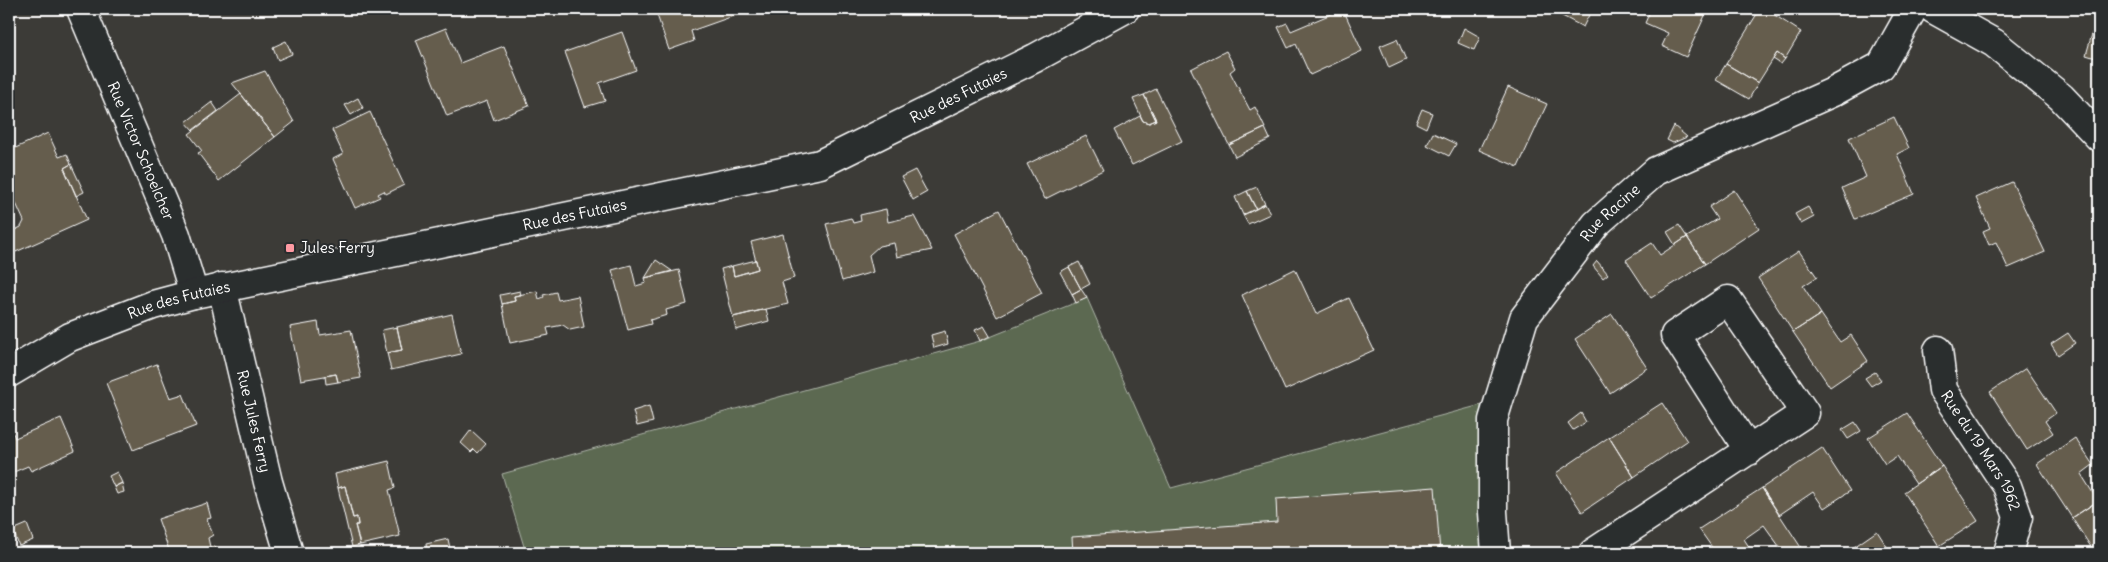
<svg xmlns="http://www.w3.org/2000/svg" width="2108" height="562" viewBox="0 0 2108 562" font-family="Delius,sans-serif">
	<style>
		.green { fill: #5b6951; stroke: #adb4a8 }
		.building { fill: #655d4d; stroke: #fff }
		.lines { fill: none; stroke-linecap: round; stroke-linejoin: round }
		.street-casing { stroke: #fff; stroke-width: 31 }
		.street { stroke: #2a2d2e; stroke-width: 28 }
		.poi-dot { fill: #ff9aa2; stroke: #2a2d2e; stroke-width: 2 }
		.labels { text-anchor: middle; stroke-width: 4; stroke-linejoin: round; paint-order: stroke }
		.street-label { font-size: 15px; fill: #fff; stroke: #2a2d2e }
		.poi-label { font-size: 15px; fill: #fff; stroke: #2a2d2e; text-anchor: start }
	</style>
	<rect width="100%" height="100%" fill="#3c3b37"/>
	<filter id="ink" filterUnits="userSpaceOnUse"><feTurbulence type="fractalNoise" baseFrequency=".02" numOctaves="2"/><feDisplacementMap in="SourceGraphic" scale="10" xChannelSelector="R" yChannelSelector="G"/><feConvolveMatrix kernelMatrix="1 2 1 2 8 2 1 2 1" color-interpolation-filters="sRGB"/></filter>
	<g filter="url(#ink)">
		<path class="green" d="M1087,298L1171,488L1481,405V553H526L502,474L980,341Z"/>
		<path class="building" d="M655,9H740L742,13L691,31L694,41L669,50Z
			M1343,9L1362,51L1310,75L1296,44L1288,48L1278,27L1287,23L1291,31Z
			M1549,9H1592L1583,27Z
			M1651,9H1708L1686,57L1662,46L1668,33L1645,23Z
			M1760,9H1765L1801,32L1785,59L1777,53L1758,83L1726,64Z
			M2096,20L2099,21V59L2086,55Z
			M446,28L460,63L504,46L529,106L494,120L487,101L447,116L416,40Z
			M1464,28L1480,37L1474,50L1458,43Z
			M622,32L636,70L599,83L605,101L585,107L565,52Z
			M1397,39L1406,60L1389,68L1380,46Z
			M286,41L292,54L278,60L273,47Z
			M1226,51L1235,68L1230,72L1250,110L1255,107L1265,128L1229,145L1191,69Z
			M1777,53L1785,59L1781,64L1773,59Z
			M1726,64L1758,83L1749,99L1716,80Z
			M265,71L294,122L275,137L232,83Z
			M1508,87L1547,104L1518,167L1479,150Z
			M1156,89L1182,141L1132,165L1114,130L1140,116L1143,121L1149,123L1156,120L1144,95Z
			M241,94L275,137L219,181L198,153L202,151L189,134Z
			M1144,95L1156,120L1149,123L1143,121L1133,99Z
			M358,98L363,108L351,115L345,105Z
			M212,102L218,111L193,130L186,122Z
			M1422,109L1432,113L1426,128L1416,123Z
			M370,112L404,185L386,194L384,191L378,194L380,197L355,208L333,159L343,154L332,130Z
			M1894,117L1909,148L1897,154L1914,194L1855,219L1842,188L1866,177L1849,138Z
			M1674,126L1687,137L1673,143L1667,140Z
			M1265,128L1270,139L1235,157L1229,145Z
			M48,133L59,157L67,154L71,164L64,168L87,220L9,255V233L21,227L24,221L9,188V151Z
			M1433,133L1456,144L1449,156L1427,145Z
			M1086,136L1103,170L1045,199L1027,164Z
			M71,164L84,192L76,196L64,168Z
			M915,170L927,192L913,200L901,177Z
			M2012,182L2045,252L2008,268L1996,242L1989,245L1983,231L1990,228L1976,198Z
			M1257,187L1265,204L1256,209L1247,191Z
			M1734,190L1759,228L1705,264L1687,237L1717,219L1709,207Z
			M1247,191L1256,209L1243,215L1235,197Z
			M1265,204L1270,214L1248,224L1243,215Z
			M1808,207L1814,217L1801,224L1795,214Z
			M886,209L888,222L914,216L932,250L897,257L894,243L879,246L869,255L873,272L842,281L826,224L851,218L853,223L861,221L860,215Z
			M999,210L1042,293L997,317L954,234Z
			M1679,225L1687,237L1675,245L1667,232Z
			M783,234L794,278L782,282L788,304L733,317L721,269L732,266L734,276L758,269L751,242Z
			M1687,237L1705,264L1651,298L1626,260L1652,243L1660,255Z
			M1799,251L1817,277L1803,286L1821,314L1793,332L1758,278Z
			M656,260L672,271L645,278Z
			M756,260L758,269L734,276L732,266Z
			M1597,261L1608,274L1603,278L1593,266Z
			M1079,262L1090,284L1081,289L1069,267Z
			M631,265L636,286L646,283L645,278L679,270L687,304L666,310L667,315L650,320L651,324L628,330L612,270Z
			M1069,267L1081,289L1072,294L1060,272Z
			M1295,269L1316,314L1349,298L1374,350L1285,390L1242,295Z
			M1081,289L1087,298L1076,303L1072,294Z
			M520,291L521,295L514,296L515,301L502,304L500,295Z
			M537,291L539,299L544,297L543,295L556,292L558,300L578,296L584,327L570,330L563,325L547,328L549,335L510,343L502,304L515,301L514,296Z
			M766,309L769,321L736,330L733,317Z
			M452,314L461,354L391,370L387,353L402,350L397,327Z
			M1612,314L1647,368L1610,393L1575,339Z
			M1821,314L1840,342L1851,335L1868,361L1830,387L1793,332Z
			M318,322L320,335L351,330L361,378L338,382L336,374L301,380L290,327Z
			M984,326L990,336L980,341L975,330Z
			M397,327L402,350L387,353L382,330Z
			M945,331L948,344L934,348L931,335Z
			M2068,333L2075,343L2058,355L2051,344Z
			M157,364L170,398L183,394L196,426L133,450L106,383Z
			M2026,368L2056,413L2045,421L2053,433L2027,450L1990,392Z
			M1875,372L1881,380L1871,386L1865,378Z
			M336,374L338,382L326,384L325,376Z
			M1662,403L1687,441L1634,477L1609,437Z
			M649,406L653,422L637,426L633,411Z
			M1581,413L1586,422L1573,430L1568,423Z
			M1907,413L1942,466L1916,484L1897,456L1885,464L1868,438Z
			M61,418L75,451L31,471L28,466L9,474V433L12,431L15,438Z
			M1855,422L1861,431L1848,439L1842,430Z
			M471,430L486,444L478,453L474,449L471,452L461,443Z
			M1609,437L1634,477L1582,512L1556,473Z
			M2075,438L2093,465L2081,474L2098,501L2072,518L2037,464Z
			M1822,448L1850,491L1824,508L1813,492L1779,515L1762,488Z
			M389,461L395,488L389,490L400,536L360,545L355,525H358L357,517L353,518L345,486L338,488L335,474Z
			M1942,466L1978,521L1939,546L1904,492Z
			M117,472L122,483L114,487L109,476Z
			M122,483L124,492L117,494L114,487Z
			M345,486L353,518L357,517L358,525H355L360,545L352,547L338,488Z
			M1435,487L1440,553H1073L1072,537L1277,522L1276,499Z
			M1762,488L1802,549L1795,553H1784L1764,525L1744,539L1753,553H1716L1699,529Z
			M2099,500V553H2095L2072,518Z
			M207,503L211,518L207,519L213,535L208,538L210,547L215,546L218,553H170L158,519Z
			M27,524L33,540L19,546L13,530Z
			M1877,531L1891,553H1854L1851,549Z
			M448,539L451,553H427L426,544Z"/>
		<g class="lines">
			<defs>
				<g id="street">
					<path id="s1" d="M81,9L176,235L194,294"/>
					<path d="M1933,9L1994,43L2061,97L2099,137"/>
					<path id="s2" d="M222,287L268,482L289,553"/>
					<path id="s3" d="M1938,350L1943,390L2007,486L2018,517L2008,553"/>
					<path id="s4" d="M9,373L70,337L153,305L194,294L820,164L1035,58L1125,9"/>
					<path id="s5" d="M1496,553L1493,512V420L1524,318L1596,224L1656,171L1833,92L1881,66L1913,9"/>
					<path d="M1593,553L1805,413L1728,300L1675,335L1749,451"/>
				</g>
			</defs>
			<use href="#street" class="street-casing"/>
			<use href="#street" class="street"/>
		</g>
	</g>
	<rect class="poi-dot" x="285" y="243" width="10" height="10" rx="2.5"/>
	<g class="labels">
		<g class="street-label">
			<text dy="5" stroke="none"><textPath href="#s4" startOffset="996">Rue des Futaies</textPath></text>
			<text dy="5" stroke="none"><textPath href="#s1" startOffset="154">Rue Victor Schoelcher</textPath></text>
			<text dy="5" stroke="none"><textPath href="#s5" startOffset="376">Rue Racine</textPath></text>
			<text dy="5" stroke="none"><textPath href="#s4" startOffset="591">Rue des Futaies</textPath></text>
			<text dy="5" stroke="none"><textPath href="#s4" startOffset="186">Rue des Futaies</textPath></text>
			<text dy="5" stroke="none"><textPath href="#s2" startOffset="138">Rue Jules Ferry</textPath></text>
			<text dy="5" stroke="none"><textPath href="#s3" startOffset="112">Rue du 19 Mars 1962</textPath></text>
		</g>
		<g class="poi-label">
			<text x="300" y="253">Jules Ferry</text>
		</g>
	</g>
	<rect width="2108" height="562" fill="none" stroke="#2a2d2e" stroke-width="30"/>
	<rect x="15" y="15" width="2078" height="532" fill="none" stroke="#fff" stroke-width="2" filter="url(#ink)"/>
</svg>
